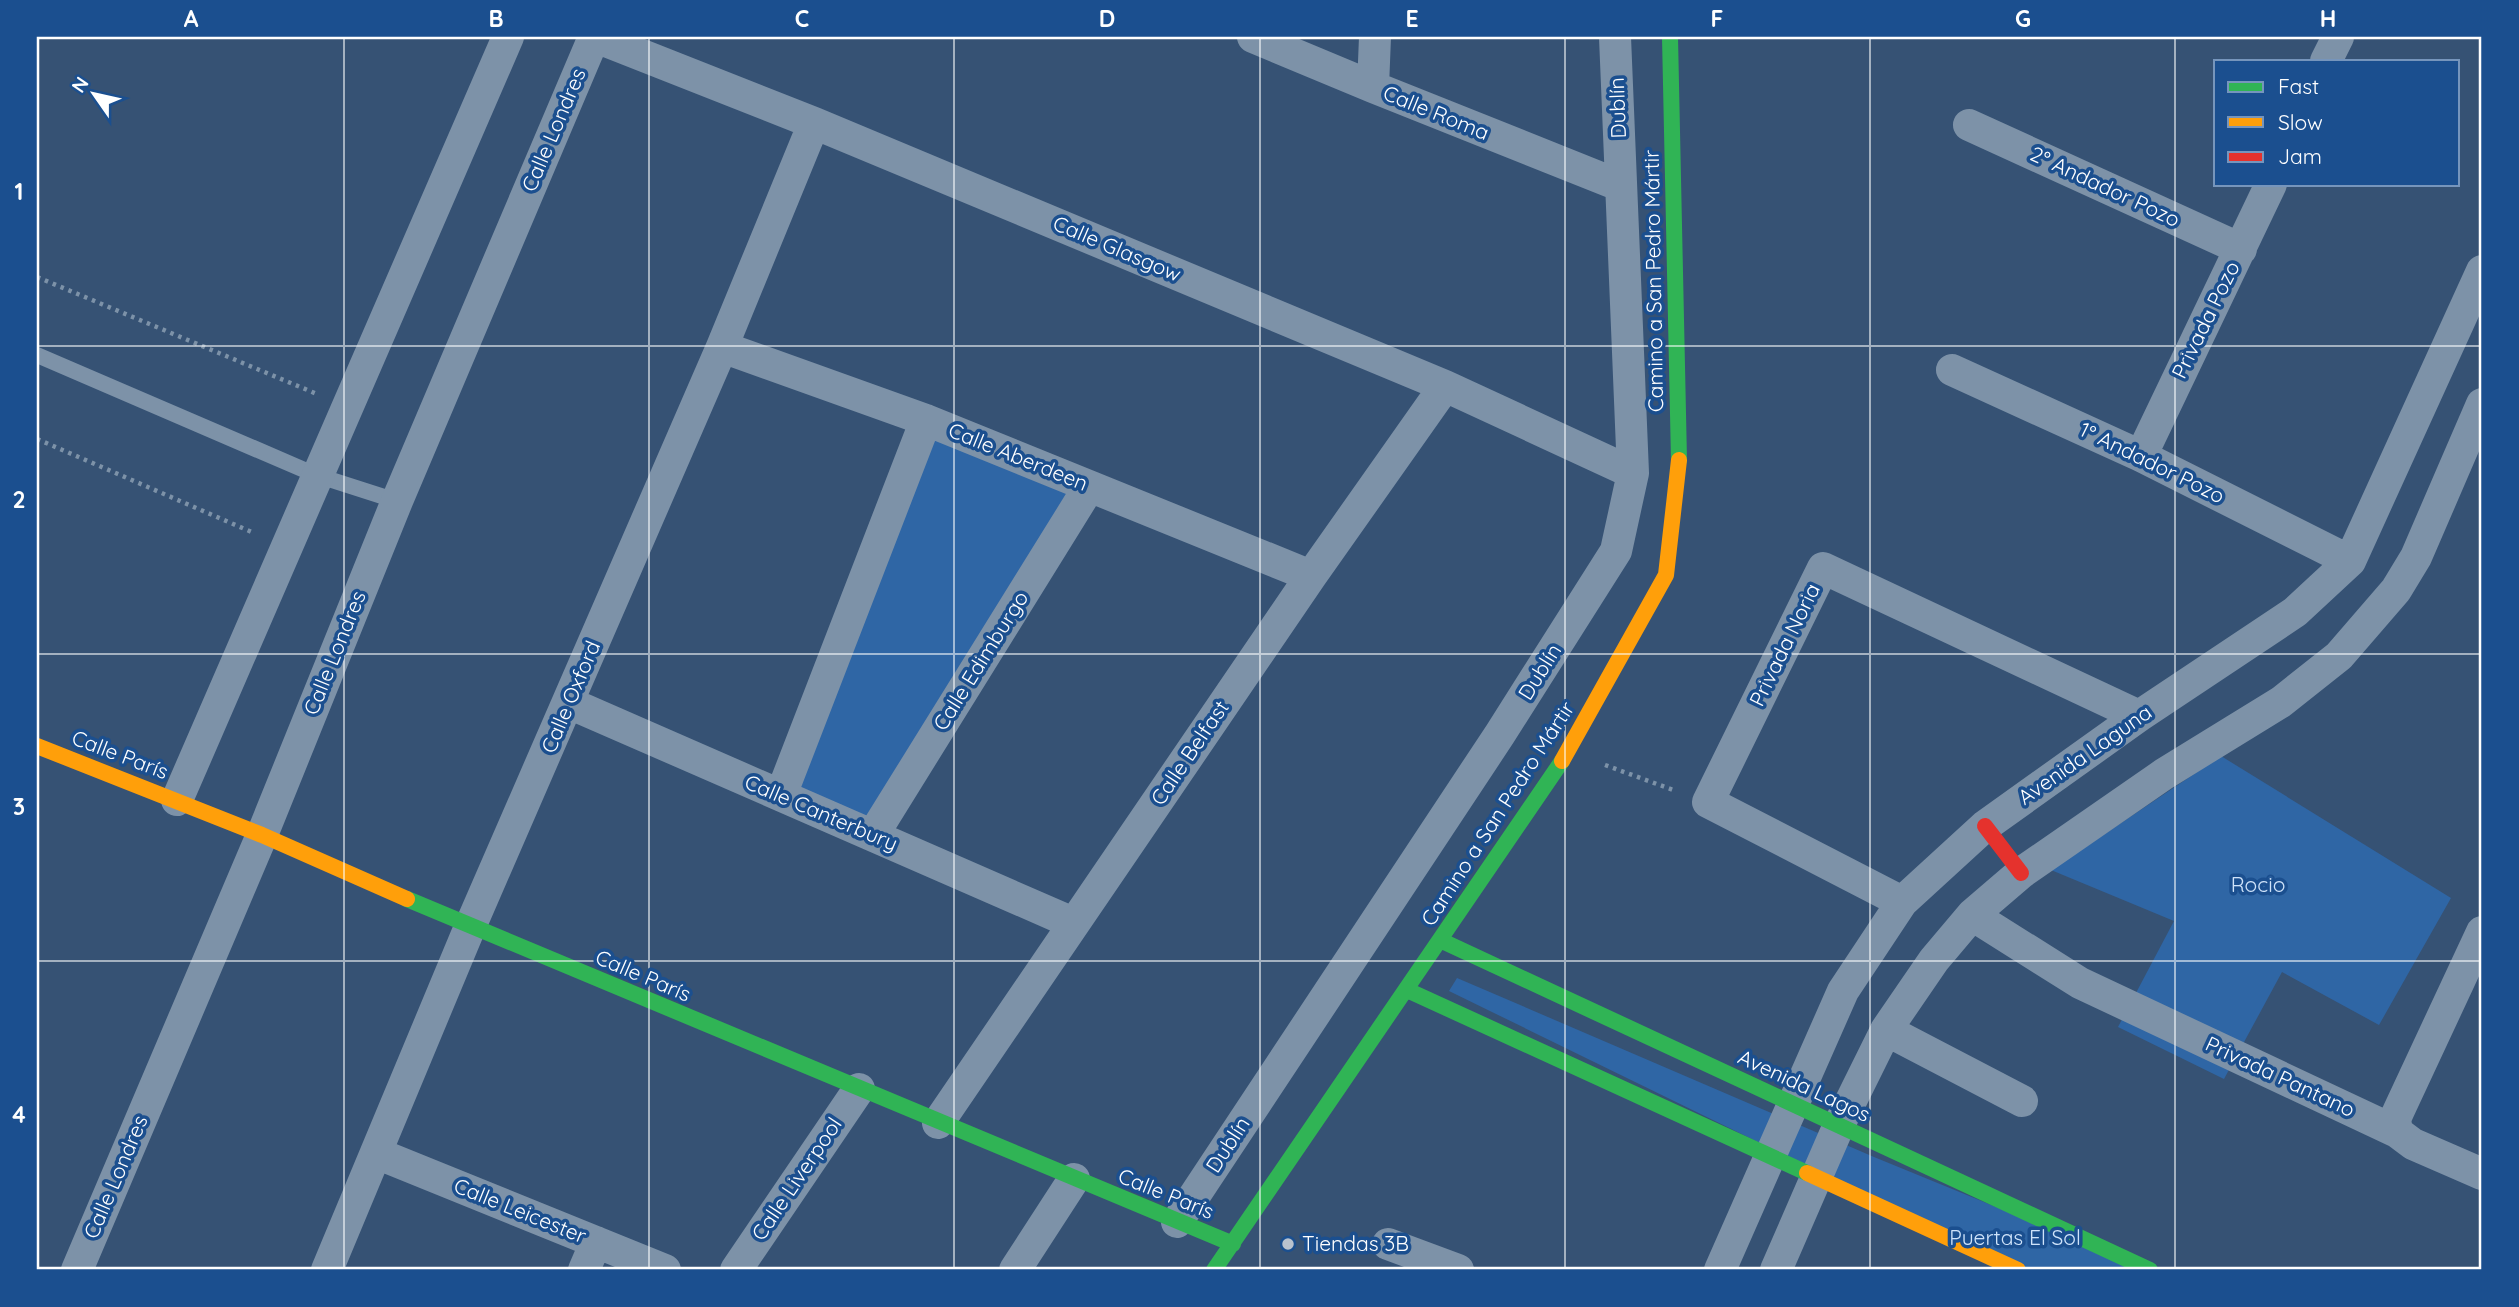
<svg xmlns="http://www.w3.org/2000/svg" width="2519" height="1307" viewBox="0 0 2519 1307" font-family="Quicksand,sans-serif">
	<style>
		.green { fill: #2f66a5 }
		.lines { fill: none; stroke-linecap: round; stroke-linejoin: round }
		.path { stroke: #7d92a8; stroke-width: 4.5; stroke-dasharray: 3.5 5; stroke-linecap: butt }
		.lane { stroke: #7d92a8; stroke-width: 16 }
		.street { stroke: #7d92a8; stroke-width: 32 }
		.fast { stroke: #30b455; stroke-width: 16 }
		.slow { stroke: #ff9f0a; stroke-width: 16 }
		.jam { stroke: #e5322d; stroke-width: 16 }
		.grid { fill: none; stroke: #fff; stroke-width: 2; stroke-opacity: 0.55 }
		.poi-dot { fill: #b9c2ce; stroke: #1b4f8f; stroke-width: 2.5 }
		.labels { text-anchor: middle; stroke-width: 7; stroke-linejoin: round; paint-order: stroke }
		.street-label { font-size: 21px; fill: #fff; stroke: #1b4f8f }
		.park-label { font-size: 21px; fill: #cfe3fa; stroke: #1b4f8f }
		.poi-label { font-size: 21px; fill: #fff; stroke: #1b4f8f; text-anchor: start }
		.neatline { fill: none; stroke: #fff; stroke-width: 2.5 }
		.grid-label { font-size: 23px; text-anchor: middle; font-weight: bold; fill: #fff }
	</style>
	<rect width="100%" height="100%" fill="#365274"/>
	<path class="green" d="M933,428L1080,490L870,824L795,792Z
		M2221,756L2451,898L2379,1025L2282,972L2224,1079L2118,1027L2174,921L2051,870Z
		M1457,978L1874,1157L2150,1270H2020L1449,991Z"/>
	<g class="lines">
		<path class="path" d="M37,277L317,394
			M37,439L254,533
			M1605,765L1676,791"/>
		<path class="lane" d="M37,355L316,475L397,501"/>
		<path class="street" d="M596,37L814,123L1445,386L1633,473
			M1253,37L1373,87L1621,186
			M2326,61L2338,37
			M1373,87L1375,37
			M1969,125L2241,249
			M722,347L926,420L1311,576
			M1952,370L2141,456L2350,561
			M2141,456L2271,184
			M569,703L1073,923
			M781,795L926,420
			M177,800L508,37
			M873,835L1089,487
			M1902,902L1708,802L1823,568L2139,716
			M1972,915L2080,983L2397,1132L2413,1144L2482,1174
			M1886,1030L2022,1101
			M938,1123L1311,576L1445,386
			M2397,1132L2395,1119L2399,1110L2482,932
			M376,1153L665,1270
			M1177,1222L1500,734L1616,551L1633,473L1615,37
			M1388,1244L1458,1270
			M77,1270L262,835L397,501L594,37
			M327,1270L470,927L722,347L814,123
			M584,1270L596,1242
			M736,1270L859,1089
			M1015,1270L1074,1179
			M1720,1270L1843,991L1902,902L1985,826L2139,716L2295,612L2350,561L2482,271
			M1776,1270L1839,1125L1886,1030L1934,960L1972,915L2021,873L2164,774L2281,702L2339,656L2396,590L2416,557L2482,404"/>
		<path class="fast" d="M1670,37L1679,460
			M407,899L1233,1244
			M1440,940L2150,1270
			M1407,990L1807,1173
			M1214,1270L1562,761"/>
		<path class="slow" d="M37,746L262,835L407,899
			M1562,761L1666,575L1679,460
			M1807,1173L2018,1270"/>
		<path class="jam" d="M1985,826L2021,873"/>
	</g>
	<path class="grid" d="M344,37V1270M649,37V1270M954,37V1270M1260,37V1270M1565,37V1270M1870,37V1270M2175,37V1270M37,346H2482M37,654H2482M37,961H2482"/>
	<circle class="poi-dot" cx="1288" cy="1244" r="7"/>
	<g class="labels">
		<g class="street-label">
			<text transform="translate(1618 108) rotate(-92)" y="7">Dublín</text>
			<text transform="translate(1436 113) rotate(22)" y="7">Calle Roma</text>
			<text transform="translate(554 130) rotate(-67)" y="7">Calle Londres</text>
			<text transform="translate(2105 187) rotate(25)" y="7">2° Andador Pozo</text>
			<text transform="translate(1117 249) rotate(23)" y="7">Calle Glasgow</text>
			<text transform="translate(1654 281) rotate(-91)" y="7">Camino a San Pedro Mártir</text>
			<text transform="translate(2206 320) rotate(-64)" y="7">Privada Pozo</text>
			<text transform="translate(1018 457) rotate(22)" y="7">Calle Aberdeen</text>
			<text transform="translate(2152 463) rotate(26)" y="7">1° Andador Pozo</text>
			<text transform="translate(1785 645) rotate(-64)" y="7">Privada Noria</text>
			<text transform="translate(335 653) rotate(-68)" y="7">Calle Londres</text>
			<text transform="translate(981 661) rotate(-58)" y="7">Calle Edimburgo</text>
			<text transform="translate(1540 672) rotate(-58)" y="7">Dublín</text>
			<text transform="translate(571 697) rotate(-67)" y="7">Calle Oxford</text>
			<text transform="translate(1190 753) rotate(-56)" y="7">Calle Belfast</text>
			<text transform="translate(120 755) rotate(21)" y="7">Calle París</text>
			<text transform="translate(2085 755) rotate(-35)" y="7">Avenida Laguna</text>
			<text transform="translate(821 813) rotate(23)" y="7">Calle Canterbury</text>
			<text transform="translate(1498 814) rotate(-57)" y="7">Camino a San Pedro Mártir</text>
			<text transform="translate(643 976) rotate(23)" y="7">Calle París</text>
			<text transform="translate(2280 1077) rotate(25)" y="7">Privada Pantano</text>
			<text transform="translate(1804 1086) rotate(25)" y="7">Avenida Lagos</text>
			<text transform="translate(1228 1145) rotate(-57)" y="7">Dublín</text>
			<text transform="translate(116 1177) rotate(-67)" y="7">Calle Londres</text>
			<text transform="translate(797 1179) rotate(-56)" y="7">Calle Liverpool</text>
			<text transform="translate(1166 1194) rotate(22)" y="7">Calle París</text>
			<text transform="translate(520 1211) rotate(22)" y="7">Calle Leicester</text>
		</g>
		<g class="park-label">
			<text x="2258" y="892">Rocio</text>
			<text x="2015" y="1245">Puertas El Sol</text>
		</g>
		<g class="poi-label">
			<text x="1302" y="1251">Tiendas 3B</text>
		</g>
	</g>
	<rect width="2519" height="1307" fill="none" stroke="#1b4f8f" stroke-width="77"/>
	<rect x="2214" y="60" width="245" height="126" fill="#1b4f8f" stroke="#7695bc" stroke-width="2"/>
	<rect x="2228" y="82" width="35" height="10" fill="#30b455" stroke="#7695bc" stroke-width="2"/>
	<text x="2278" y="94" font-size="21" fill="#ffffff">Fast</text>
	<rect x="2228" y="117" width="35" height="10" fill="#ff9f0a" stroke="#7695bc" stroke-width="2"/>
	<text x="2278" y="130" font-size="21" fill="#ffffff">Slow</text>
	<rect x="2228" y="152" width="35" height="10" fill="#e5322d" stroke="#7695bc" stroke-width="2"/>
	<text x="2278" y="164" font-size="21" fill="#ffffff">Jam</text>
	<g transform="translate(94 94) rotate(304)" stroke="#1b4f8f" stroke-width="5" paint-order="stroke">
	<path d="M0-5L12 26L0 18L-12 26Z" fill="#ffffff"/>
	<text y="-10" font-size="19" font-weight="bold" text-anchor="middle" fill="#ffffff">N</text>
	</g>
	<rect x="38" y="38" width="2442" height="1230" class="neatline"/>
	<g class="grid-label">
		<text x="191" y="27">A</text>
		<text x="496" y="27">B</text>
		<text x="802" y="27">C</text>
		<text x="1107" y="27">D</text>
		<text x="1412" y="27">E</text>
		<text x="1717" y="27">F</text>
		<text x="2023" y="27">G</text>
		<text x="2328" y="27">H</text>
		<text x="19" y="200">1</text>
		<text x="19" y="508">2</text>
		<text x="19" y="815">3</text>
		<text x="19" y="1123">4</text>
	</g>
</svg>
